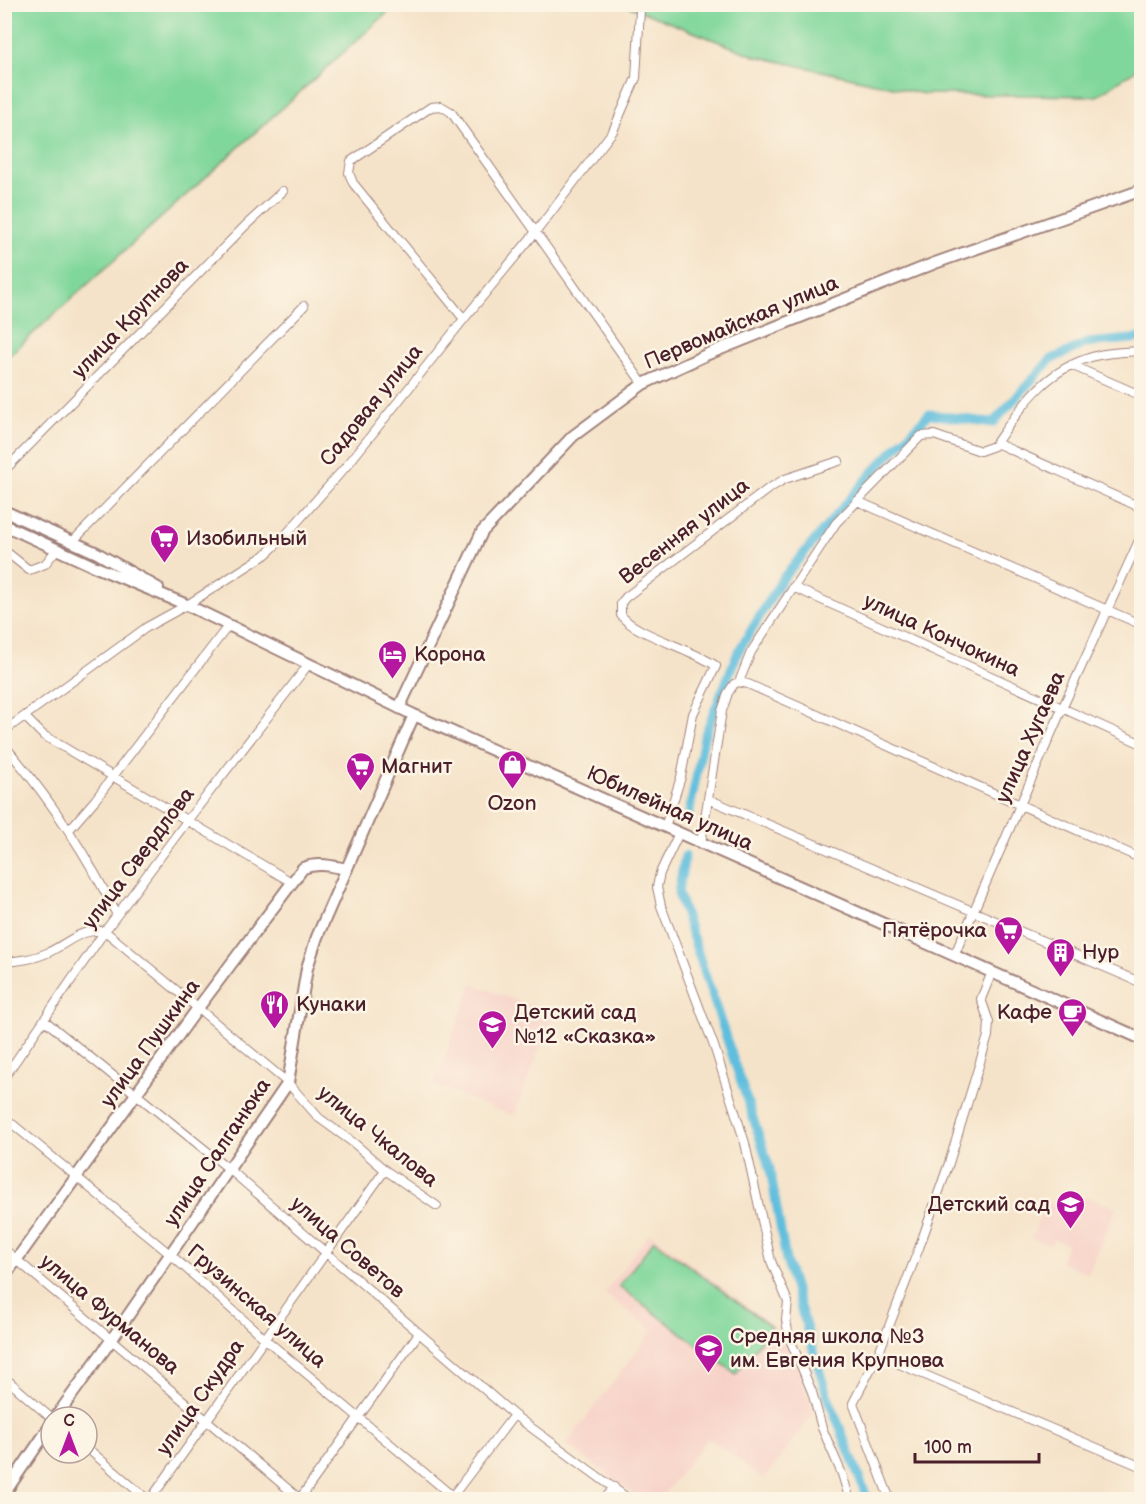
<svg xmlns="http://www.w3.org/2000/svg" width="1146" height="1504" viewBox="0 0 1146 1504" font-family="'Balsamiq Sans',sans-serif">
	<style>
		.built { fill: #f7d1c7 }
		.green { fill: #80d79b; stroke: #657b63; stroke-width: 1.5 }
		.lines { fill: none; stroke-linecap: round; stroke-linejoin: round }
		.canal { stroke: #5ebedd; stroke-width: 9 }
		.street-casing { stroke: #a0817a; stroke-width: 10 }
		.secondary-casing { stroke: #a0817a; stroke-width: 14 }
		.street { stroke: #fff; stroke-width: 8 }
		.secondary { stroke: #fff; stroke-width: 10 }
		.labels { text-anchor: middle; stroke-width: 5; stroke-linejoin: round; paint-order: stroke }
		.street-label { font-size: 21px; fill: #4a1f2b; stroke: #fcf5e5 }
		.poi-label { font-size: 21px; fill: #4a1f2b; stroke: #fcf5e5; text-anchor: start }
	</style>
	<rect width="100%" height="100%" fill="#fcf5e5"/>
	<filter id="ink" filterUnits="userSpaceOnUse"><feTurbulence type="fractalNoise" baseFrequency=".0167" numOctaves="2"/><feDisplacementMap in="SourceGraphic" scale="12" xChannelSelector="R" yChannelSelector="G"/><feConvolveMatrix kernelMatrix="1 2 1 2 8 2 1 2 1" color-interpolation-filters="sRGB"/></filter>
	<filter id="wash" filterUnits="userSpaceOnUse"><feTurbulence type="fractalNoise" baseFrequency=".008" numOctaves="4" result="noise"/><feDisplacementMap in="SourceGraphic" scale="24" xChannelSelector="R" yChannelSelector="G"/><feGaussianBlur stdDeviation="1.35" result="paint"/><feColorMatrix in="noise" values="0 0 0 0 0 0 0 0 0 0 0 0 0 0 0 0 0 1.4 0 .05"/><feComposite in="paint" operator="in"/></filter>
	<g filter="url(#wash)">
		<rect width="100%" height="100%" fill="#f5e3c9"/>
		<path class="built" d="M472,984L553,1014L514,1116L434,1085Z
			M1085,1196L1116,1208L1088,1274L1060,1262L1067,1244L1053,1239L1050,1245L1031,1238L1046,1202L1070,1211L1067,1218L1074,1221Z
			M650,1233L784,1334L814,1413L764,1479L708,1438L660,1499H640L566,1444L653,1330L604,1293Z"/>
		<path class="green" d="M5,4H396V5L5,359Z
			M625,5H1141V66L1097,96L924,94L755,56Z
			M654,1240L771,1327L736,1374L619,1286Z"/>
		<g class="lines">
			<path class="canal" d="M688,819L704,737L738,652L782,579L872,473L929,414L993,423L1050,360L1087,343L1142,338
				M685,856L678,893L770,1169L786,1260L826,1392L868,1500"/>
		</g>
	</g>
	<g filter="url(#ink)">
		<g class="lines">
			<defs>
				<path id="street" d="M464,319L353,183L349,173L351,161L431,107L441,106L451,112L643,384
					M1071,365L1142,396
					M996,443L1142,508
					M4,471L245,226L283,191
					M857,501L1142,625
					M72,542L304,306
					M4,550L29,570L45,564L57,549
					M793,587L1142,744
					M739,682L748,684L1142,859
					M25,717L43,735L293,883
					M4,731L147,627L187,605L265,555L283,538L349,463L464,319L539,228L613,131L636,78L640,10L644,4
					M4,745C49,797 86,853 117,915
					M708,799L1142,983
					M665,827L681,777L693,714L716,666C693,649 633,634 621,615V603L626,597L768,489L785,479L839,461
					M69,830L95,800L228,626
					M679,833L660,873L657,887L661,906L714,1046L745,1143L771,1261L788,1302L786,1320L789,1337L812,1392L822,1428L842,1474L850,1500
					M701,843L722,711L728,693L734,684L739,682L751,652L836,523L921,436L934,435L980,451L994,446C1023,405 1044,370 1095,356C1110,352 1127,352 1142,351
					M954,956L1062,709L1142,534
					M4,962C19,961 34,959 47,953C69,943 80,928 105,931L288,1083L319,1118L355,1144L385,1170L437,1206
					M44,1020L229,1169L514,1415L630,1500
					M4,1078L105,931L187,821L308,665
					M4,1117L171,1255L264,1338L457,1500
					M4,1249L301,1500
					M878,1355L1142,1467
					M4,1377L51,1418
					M87,1448L148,1500
					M451,1498L514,1415
					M150,1500L385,1170
					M299,1500L419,1333
					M604,1500L614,1487
					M890,1500L853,1403L878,1355L919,1248L949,1163L988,1036L989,1022L981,999L992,972"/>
				<path id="secondary" d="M4,511L97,553L158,588
					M4,525L91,565L187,605L414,715L1142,1039
					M399,708L482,532L573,436L643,384L708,354L935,263L1142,190
					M4,1277L198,1008L303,868C318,862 331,866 347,869
					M56,1417L112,1339L288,1083L307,968L317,937L414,715
					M4,1494L51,1425"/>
			</defs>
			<use href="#street" class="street-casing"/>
			<use href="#secondary" class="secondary-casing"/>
			<use href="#street" class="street"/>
			<use href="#secondary" class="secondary"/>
		</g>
	</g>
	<defs>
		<symbol id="supermarket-pin" viewBox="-11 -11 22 30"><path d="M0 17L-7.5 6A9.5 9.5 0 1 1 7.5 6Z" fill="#b5179e" stroke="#fcf5e5"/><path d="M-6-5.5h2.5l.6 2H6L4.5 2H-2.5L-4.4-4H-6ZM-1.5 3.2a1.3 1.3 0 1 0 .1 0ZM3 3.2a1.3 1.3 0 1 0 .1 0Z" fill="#fff"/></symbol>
		<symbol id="hotel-pin" viewBox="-11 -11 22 30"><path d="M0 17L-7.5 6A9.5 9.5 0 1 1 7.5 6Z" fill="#b5179e" stroke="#fcf5e5"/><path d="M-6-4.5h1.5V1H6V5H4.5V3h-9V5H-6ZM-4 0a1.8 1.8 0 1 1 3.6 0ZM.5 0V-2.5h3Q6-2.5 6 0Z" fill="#fff"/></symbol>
		<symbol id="shop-pin" viewBox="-11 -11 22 30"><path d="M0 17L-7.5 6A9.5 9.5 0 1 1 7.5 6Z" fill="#b5179e" stroke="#fcf5e5"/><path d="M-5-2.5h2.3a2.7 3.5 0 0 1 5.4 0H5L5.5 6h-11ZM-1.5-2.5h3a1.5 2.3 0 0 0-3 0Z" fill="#fff"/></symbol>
		<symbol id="building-pin" viewBox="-11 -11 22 30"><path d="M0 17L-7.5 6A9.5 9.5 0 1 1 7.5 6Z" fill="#b5179e" stroke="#fcf5e5"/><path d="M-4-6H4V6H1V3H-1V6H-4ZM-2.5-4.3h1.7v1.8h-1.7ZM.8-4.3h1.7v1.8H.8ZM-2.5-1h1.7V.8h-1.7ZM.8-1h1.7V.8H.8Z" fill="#fff"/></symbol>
		<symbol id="restaurant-pin" viewBox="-11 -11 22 30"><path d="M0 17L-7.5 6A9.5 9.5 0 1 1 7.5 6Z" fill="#b5179e" stroke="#fcf5e5"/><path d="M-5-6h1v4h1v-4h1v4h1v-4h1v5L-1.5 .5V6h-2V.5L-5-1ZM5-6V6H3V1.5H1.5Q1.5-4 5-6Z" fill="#fff"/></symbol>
		<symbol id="cafe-pin" viewBox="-11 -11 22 30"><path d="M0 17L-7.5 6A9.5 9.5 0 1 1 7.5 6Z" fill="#b5179e" stroke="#fcf5e5"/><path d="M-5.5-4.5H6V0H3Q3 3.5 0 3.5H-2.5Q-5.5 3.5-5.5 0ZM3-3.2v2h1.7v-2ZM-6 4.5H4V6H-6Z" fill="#fff"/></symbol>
		<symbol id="school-pin" viewBox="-11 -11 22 30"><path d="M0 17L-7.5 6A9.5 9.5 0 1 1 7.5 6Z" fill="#b5179e" stroke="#fcf5e5"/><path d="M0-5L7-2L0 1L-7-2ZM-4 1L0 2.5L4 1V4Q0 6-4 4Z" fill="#fff"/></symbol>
	</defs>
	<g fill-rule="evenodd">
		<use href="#supermarket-pin" x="148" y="522" width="33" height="45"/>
		<use href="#hotel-pin" x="376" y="638" width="33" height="45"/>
		<use href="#shop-pin" x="496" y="748" width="33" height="45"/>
		<use href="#supermarket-pin" x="344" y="750" width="33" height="45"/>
		<use href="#supermarket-pin" x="992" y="914" width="33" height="45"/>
		<use href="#building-pin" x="1044" y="936" width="33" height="45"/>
		<use href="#restaurant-pin" x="258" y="988" width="33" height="45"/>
		<use href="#cafe-pin" x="1056" y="996" width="33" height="45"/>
		<use href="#school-pin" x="476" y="1008" width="33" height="45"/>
		<use href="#school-pin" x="1054" y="1188" width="33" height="45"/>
		<use href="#school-pin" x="692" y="1332" width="33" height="45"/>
	</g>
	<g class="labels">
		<g class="street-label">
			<text transform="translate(130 318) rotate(-46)" y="7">улица Крупнова</text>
			<text transform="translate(741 322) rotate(-23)" y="7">Первомайская улица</text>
			<text transform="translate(371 405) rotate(-51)" y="7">Садовая улица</text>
			<text transform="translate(684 531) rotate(-38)" y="7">Весенняя улица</text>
			<text transform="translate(942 635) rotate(25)" y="7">улица Кончокина</text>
			<text transform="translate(1030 737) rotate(-66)" y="7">улица Хугаева</text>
			<text transform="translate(670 808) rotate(24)" y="7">Юбилейная улица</text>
			<text transform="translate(138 858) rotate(-53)" y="7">улица Свердлова</text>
			<text transform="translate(150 1043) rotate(-54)" y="7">улица Пушкина</text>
			<text transform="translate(378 1136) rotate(39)" y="7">улица Чкалова</text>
			<text transform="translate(217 1152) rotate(-56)" y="7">улица Салганюка</text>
			<text transform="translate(348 1247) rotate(41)" y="7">улица Советов</text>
			<text transform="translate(257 1306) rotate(41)" y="7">Грузинская улица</text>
			<text transform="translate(110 1314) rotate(40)" y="7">улица Фурманова</text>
			<text transform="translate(200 1397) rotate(-55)" y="7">улица Скудра</text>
		</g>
		<g class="poi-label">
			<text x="186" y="545">Изобильный</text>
			<text x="414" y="661">Корона</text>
			<text x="381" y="773">Магнит</text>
			<text x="512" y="810" text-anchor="middle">Ozon</text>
			<text x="987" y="937" text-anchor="end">Пятёрочка</text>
			<text x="1082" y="959">Нур</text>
			<text x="296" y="1011">Кунаки</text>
			<text x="514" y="1019">Детский сад<tspan x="514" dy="24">№12 «Сказка»</tspan></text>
			<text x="1052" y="1019" text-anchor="end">Кафе</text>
			<text x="1050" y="1211" text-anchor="end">Детский сад</text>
			<text x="730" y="1343">Средняя школа №3<tspan x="730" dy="24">им. Евгения Крупнова</tspan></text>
		</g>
	</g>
	<rect width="1146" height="1504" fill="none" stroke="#fcf5e5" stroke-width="24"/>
	<g transform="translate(69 1435)"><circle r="28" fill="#fcf5e5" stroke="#b59f9b" stroke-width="1.5"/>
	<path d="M0-4.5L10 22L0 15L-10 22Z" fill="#b5179e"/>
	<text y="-9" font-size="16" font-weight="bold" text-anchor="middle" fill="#4a1f2b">С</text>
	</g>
	<path d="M915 1453v9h124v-9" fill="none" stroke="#4a1f2b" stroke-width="3"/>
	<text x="924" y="1453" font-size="18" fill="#4a1f2b" stroke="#fcf5e5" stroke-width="4.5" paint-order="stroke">100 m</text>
</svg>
